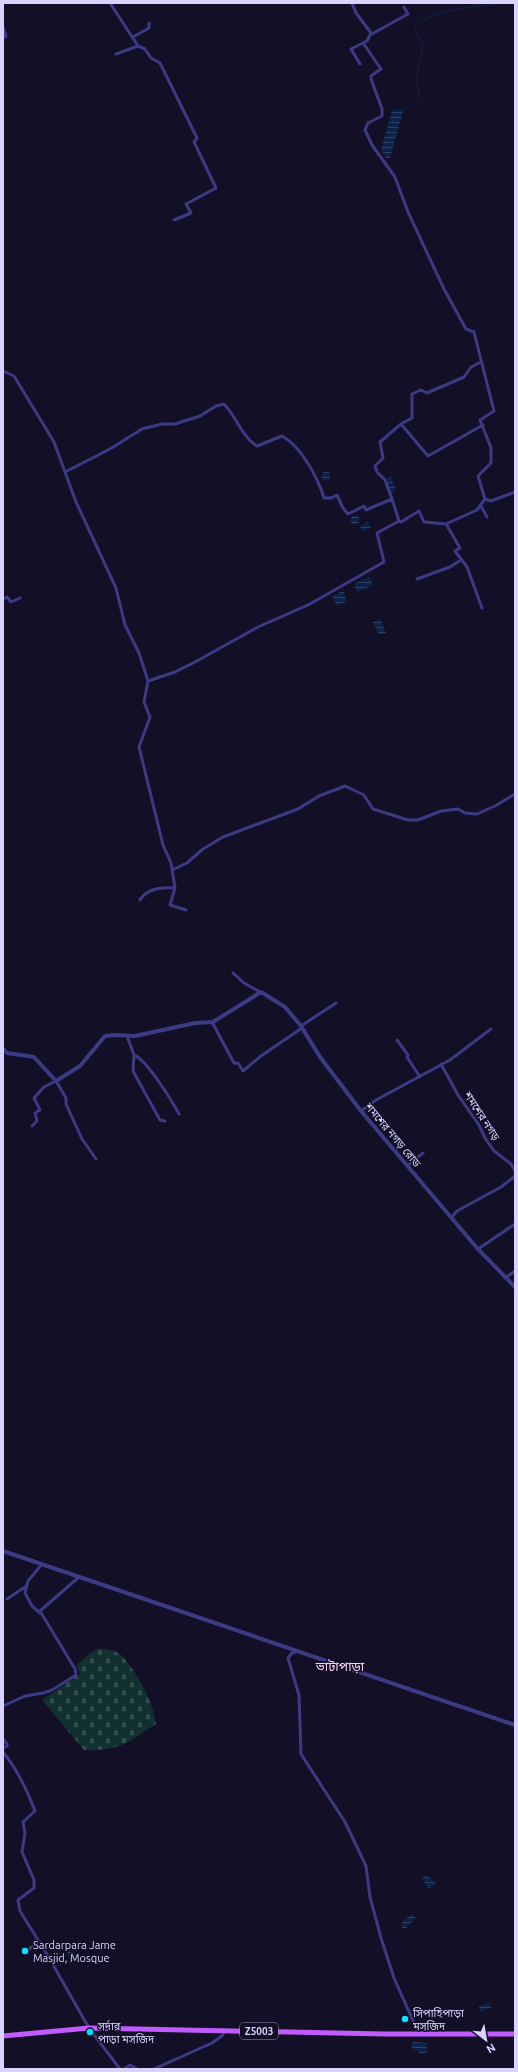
<svg xmlns="http://www.w3.org/2000/svg" width="518" height="2072" viewBox="0 0 518 2072" font-family="Ubuntu,'Noto Sans Bengali',sans-serif">
	<style>
		.cemetery { fill: url(#cemetery-stones) }
		.water { fill: url(#water-rules) }
		.lines { fill: none; stroke-linecap: round; stroke-linejoin: round }
		.stream { stroke: #0c2248; stroke-width: 1 }
		.minor { stroke: #3d3a85; stroke-width: 3 }
		.tertiary { stroke: #3d3a85; stroke-width: 4 }
		.primary { stroke: #c25bff; stroke-width: 5 }
		.poi-dot { fill: #00e5ff; stroke: #130f26; stroke-width: 1.5 }
		.labels { text-anchor: middle; stroke-width: 3; stroke-linejoin: round; paint-order: stroke }
		.shield { fill: #130f26; stroke: #9e99be; stroke-width: 1 }
		.shield-label { font-size: 10px; font-weight: bold; fill: #d9d4ff }
		.street-label { font-size: 11px; fill: #d9d4ff; stroke: #130f26 }
		.poi-label { font-size: 11px; fill: #d9d4ff; stroke: #130f26; text-anchor: start }
		.quarter-label { font-size: 13px; fill: #ffd6f0; stroke: #130f26 }
	</style>
	<defs>
		<pattern id="cemetery-stones" width="16" height="16" patternUnits="userSpaceOnUse"><rect width="16" height="16" fill="#12302f"/><path d="M2 7V4a2 2 0 0 1 4 0v3zM10 15v-3a2 2 0 0 1 4 0v3z" fill="#344d4e"/></pattern>
		<pattern id="water-rules" width="6" height="5" patternUnits="userSpaceOnUse"><rect width="6" height="5" fill="#0c2248"/><path d="M0 2.5h6" fill="none" stroke="#2f4163"/></pattern>
	</defs>
	<rect width="100%" height="100%" fill="#130f26"/>
	<path class="cemetery" d="M97,1649C105,1648 115,1650 121,1655C136,1670 154,1703 156,1724C126,1743 121,1751 84,1750L42,1700L80,1674L76,1666L89,1654Z"/>
	<path class="water" d="M404,108L390,158H386L381,150L392,111Z
		M321.5 476a4.5 4.5 0 1 1 9 0a4.5 4.5 0 1 1-9 0Z
		M391,477L396,490L391,493L386,479Z
		M350.5 520a4.5 4.5 0 1 1 9 0a4.5 4.5 0 1 1-9 0Z
		M368,522L371,527L362,532L360,526Z
		M369,577L373,585L357,592L354,584Z
		M343,591L347,601L337,606L332,596Z
		M380,619L386,633L379,635L373,622Z
		M427,1875L436,1884L435,1886L428,1888L422,1878Z
		M412,1914L416,1918L406,1928H402V1922Z
		M69,1951L73,1952L75,1959L74,1961L71,1962L67,1952Z
		M488,2003L490,2004L491,2008L480,2012L479,2007Z
		M414,2042L427,2043V2053L421,2054L412,2048L411,2045Z"/>
	<g class="lines">
		<path class="stream" d="M403,110L420,98L416,80L423,45L415,29C419,11 483,6 500,3"/>
		<path class="minor" d="M110,3L138,46L116,54
			M352,3L356,13L371,33L367,41L351,49L360,64
			M3,27L6,36L3,38
			M370,35L408,14L404,7
			M133,37L149,28V23
			M363,43L381,69L371,76V79L382,109V116L368,123L365,130L372,145L395,177L408,212L444,289L466,329L474,332L476,340L494,411L480,420L491,448V463L478,476L485,499
			M138,46L145,49L151,58L160,63L197,138L194,142L196,146L216,188L186,204L191,213L174,220
			M3,371L14,376L54,442L76,502L116,588L125,625L139,653L148,681L144,702L150,717L139,747L163,845L171,863L175,888C163,887 147,888 140,900
			M401,424L428,456L483,425
			M65,472L110,449L142,429L162,424H175L200,416L216,406L224,404C236,416 242,437 257,446L282,436C301,446 318,478 324,498H331L337,495L343,508L348,514L364,506L366,510L392,499L399,521L377,533L384,562L308,605L258,627L195,662L175,672L148,681
			M392,499L385,480L377,472L375,466L383,458L380,442L401,424L412,418V394L421,390L427,393L464,377L471,367L481,362
			M481,506L487,517
			M399,521L401,522L419,511L424,522L446,524
			M417,579L450,567L461,560
			M3,599L7,597L11,602L20,598
			M482,608L467,567L455,551L460,548L446,524L477,510L485,499L491,501L515,492
			M172,870L187,863L203,849L223,837L298,809L319,796L345,786L364,795L373,809L408,820H418L441,811L458,809L465,813L477,814L495,806L515,794
			M175,888L170,905L186,910
			M233,973L244,983L260,992
			M212,1022L234,1063H238L243,1071L261,1056L302,1028
			M301,1026L336,1003
			M127,1036L134,1055L133,1071L160,1120L165,1121
			M397,1040L408,1055L407,1057L420,1077
			M134,1055C147,1060 172,1101 179,1114
			M441,1064L458,1095L479,1125L485,1138L494,1151L511,1164L515,1171
			M361,1111L376,1100L450,1060L491,1029
			M32,1126L37,1121L35,1113L40,1110L34,1098L44,1087L56,1081L66,1098V1104L82,1139L96,1159
			M407,1166L423,1153
			M452,1217L457,1211L501,1187L515,1176
			M478,1249L515,1224
			M505,1278L515,1271
			M7,1599L25,1587
			M40,1613L32,1606L25,1593L28,1581L42,1564
			M298,1651L292,1653L288,1658L299,1695L301,1754L345,1822L366,1866L370,1897L381,1938L394,1978L419,2034
			M3,1706L25,1696L43,1693L52,1690L76,1675L75,1669L40,1611L79,1577
			M3,1739L7,1744V1746L3,1748
			M3,1752C17,1769 27,1790 35,1811L23,1822L25,1833L22,1852L34,1880V1888L18,1900L20,1911L48,1956L89,2028L120,2069
			M26,1951L40,1942
			M124,2069L130,2065L137,2069
			M154,2069L212,2043L223,2035L224,2030"/>
		<path class="tertiary" d="M3,1049L7,1053L34,1057L56,1081L80,1066L105,1036L116,1035L135,1036L195,1023L213,1022L261,992L285,1007L301,1026L320,1057L361,1111L477,1248L515,1287
			M3,1551L515,1725"/>
		<path class="primary" d="M3,2036L89,2028L384,2034H515"/>
	</g>
	<g class="poi-dot">
		<circle cx="25" cy="1951" r="4"/>
		<circle cx="405" cy="2019" r="4"/>
		<circle cx="90" cy="2032" r="4"/>
	</g>
	<g class="labels">
		<rect class="shield" x="240" y="2023" width="38" height="16" rx="3"/>
		<g class="shield-label">
			<text x="259" y="2035">Z5003</text>
		</g>
		<g class="street-label">
			<text transform="translate(482 1116) rotate(57)" y="4">শমশের নগড়</text>
			<text transform="translate(393 1135) rotate(50)" y="4">শমশের নগড় রোড</text>
		</g>
		<g class="poi-label">
			<text x="33" y="1949">Sardarpara Jame<tspan x="33" dy="13">Masjid, Mosque</tspan></text>
			<text x="413" y="2017">সিপাহিপাড়া<tspan x="413" dy="13">মসজিদ</tspan></text>
			<text x="98" y="2030">সর্দার<tspan x="98" dy="13">পাড়া মসজিদ</tspan></text>
		</g>
		<g class="quarter-label">
			<text x="340" y="1671">ভাটাপাড়া</text>
		</g>
	</g>
	<rect width="518" height="2072" fill="none" stroke="#d9d4ff" stroke-width="8"/>
	<g transform="translate(486 2040) rotate(149)" stroke="#130f26" stroke-width="3" paint-order="stroke">
	<path d="M0-3L7 15L0 10L-7 15Z" fill="#d9d4ff"/>
	<text y="-6" font-size="11" font-weight="bold" text-anchor="middle" fill="#d9d4ff">N</text>
	</g>
</svg>
